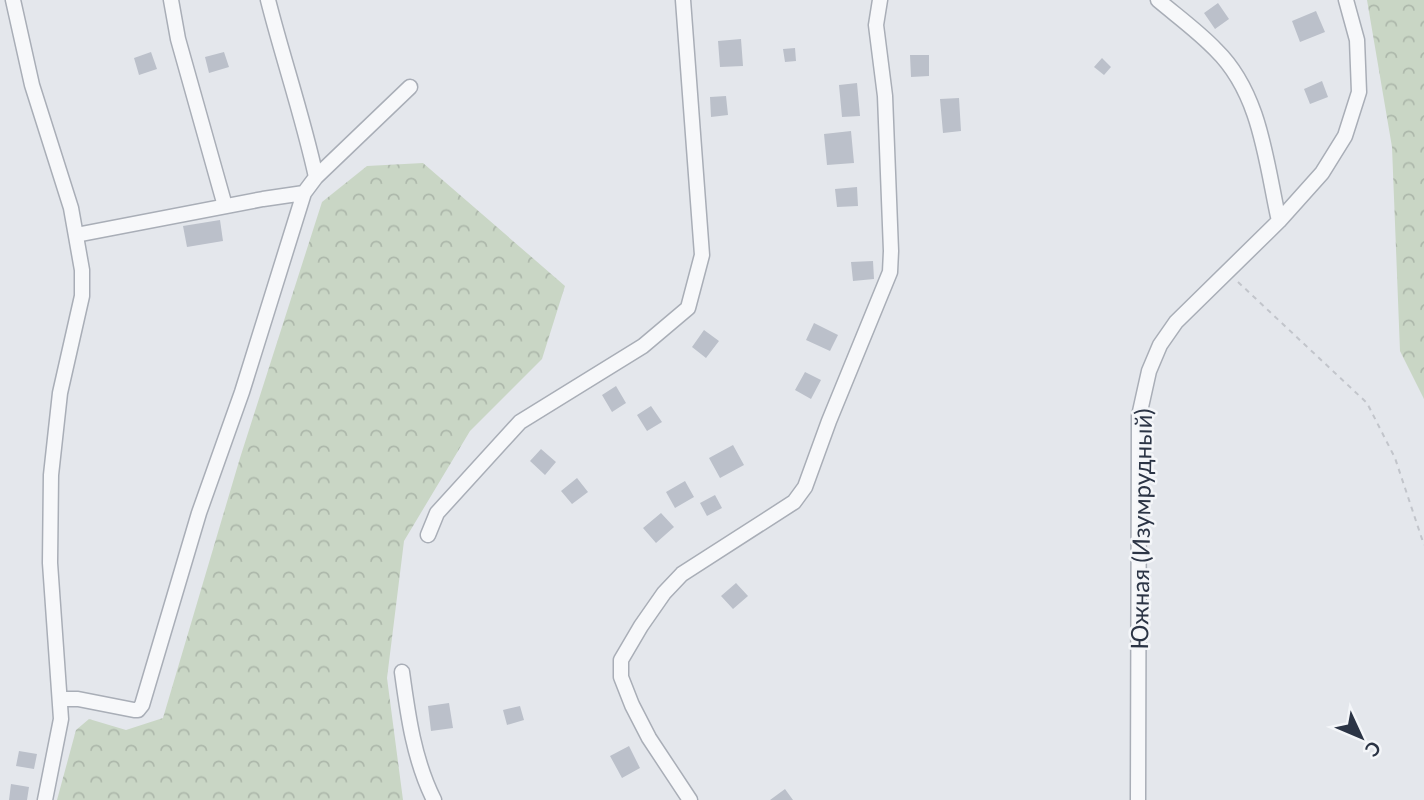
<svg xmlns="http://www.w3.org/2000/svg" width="1424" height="800" viewBox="0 0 1424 800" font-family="Lato,sans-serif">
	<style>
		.forest { fill: url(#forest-crowns) }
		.building { fill: #bbc0ca }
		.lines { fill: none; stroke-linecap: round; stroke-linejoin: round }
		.minor-casing { stroke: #a9aeb7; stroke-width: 17 }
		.path { stroke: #c2c5cb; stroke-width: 2; stroke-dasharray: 5 5; stroke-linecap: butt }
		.minor { stroke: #f7f8fa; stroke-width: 14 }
		.labels { text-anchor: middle; stroke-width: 5; stroke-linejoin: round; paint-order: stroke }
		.street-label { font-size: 24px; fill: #2b3445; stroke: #f4f6f9 }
	</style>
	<defs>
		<pattern id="forest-crowns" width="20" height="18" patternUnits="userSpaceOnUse" patternTransform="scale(1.75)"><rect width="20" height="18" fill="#c9d6c5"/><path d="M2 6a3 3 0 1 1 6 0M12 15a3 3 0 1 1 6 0" fill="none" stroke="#adb8ab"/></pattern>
	</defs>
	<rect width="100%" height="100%" fill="#e4e7ec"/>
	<path class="forest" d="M1367,0H1424V399L1400,351L1392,147Z
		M423,163L565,286L542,359L470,431L404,541L387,678L403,800H57L76,730L89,719L126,730L163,718L240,458L322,202L367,166Z"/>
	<path class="building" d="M1218,3L1229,19L1215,29L1204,13Z
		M1316,11L1325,32L1300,42L1292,21Z
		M741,39L743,66L720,67L718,41Z
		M795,48L796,61L785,62L783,49Z
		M151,52L157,69L139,75L134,58Z
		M224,52L229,67L209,73L205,57Z
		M910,55H929V76L911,77Z
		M1102,58L1111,67L1104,75L1094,67Z
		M1322,81L1328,97L1310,104L1304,89Z
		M857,83L860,116L842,117L839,85Z
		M726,96L728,115L711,117L710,97Z
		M959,98L961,131L943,133L940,99Z
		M851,131L854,163L827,165L824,134Z
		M857,187L858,206L837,207L835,189Z
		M220,220L223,241L187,247L183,226Z
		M873,261L874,279L853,281L851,262Z
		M814,323L838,335L830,351L806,340Z
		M704,330L719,341L706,358L692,347Z
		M805,372L821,380L811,399L795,390Z
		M616,386L626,403L612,412L602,395Z
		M651,406L662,422L647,431L637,415Z
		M733,445L744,465L720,478L709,458Z
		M541,449L556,462L545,475L530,461Z
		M577,478L588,492L572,504L561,491Z
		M685,481L694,497L675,508L666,492Z
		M715,495L722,508L707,516L700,503Z
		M661,513L674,527L656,543L643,528Z
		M736,583L748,596L733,609L721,596Z
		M449,703L453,728L431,731L428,706Z
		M520,706L524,720L507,725L503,710Z
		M629,746L640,768L622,778L610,756Z
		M19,751L37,754L34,769L16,766Z
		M11,784L29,787L27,800H9Z
		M785,789L793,800H770Z"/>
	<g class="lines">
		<defs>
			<path id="minor" d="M13,0L32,85L71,208L82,270V296L60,393L51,475L50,563L61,719L45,800
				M171,0L178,39L225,206
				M268,0C283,59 303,117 316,177
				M1158,0C1177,16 1199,32 1216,50C1261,94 1266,163 1279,221
				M76,235L263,199L304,193
				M428,535L437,513L520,422L643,346L688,308L702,255L683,0
				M402,672C408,716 414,760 434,800
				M61,699H78L134,710H138L142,705L199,513L242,392L304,193L316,177L410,87
				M690,800L649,738L632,705L621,677V660L641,626L664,593L682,574L794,502L805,487L829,421L890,272L891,251L885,96L876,25L880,0
				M1138,800L1139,416L1149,371L1160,345L1176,322L1279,221L1322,173L1345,136L1359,92L1357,40L1346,0"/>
		</defs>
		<use href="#minor" class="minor-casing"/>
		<path class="path" d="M1238,282L1367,403L1395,458L1424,545"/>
		<use href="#minor" class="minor"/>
	</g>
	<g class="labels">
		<g class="street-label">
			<text transform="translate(1142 529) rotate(-89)" y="8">Южная (Изумрудный)</text>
		</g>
	</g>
	<g transform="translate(1361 737) rotate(134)" stroke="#f4f6f9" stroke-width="5" paint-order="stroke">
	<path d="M0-5L12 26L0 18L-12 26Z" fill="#2b3445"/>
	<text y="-10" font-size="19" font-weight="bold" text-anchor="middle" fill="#2b3445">С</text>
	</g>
</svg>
